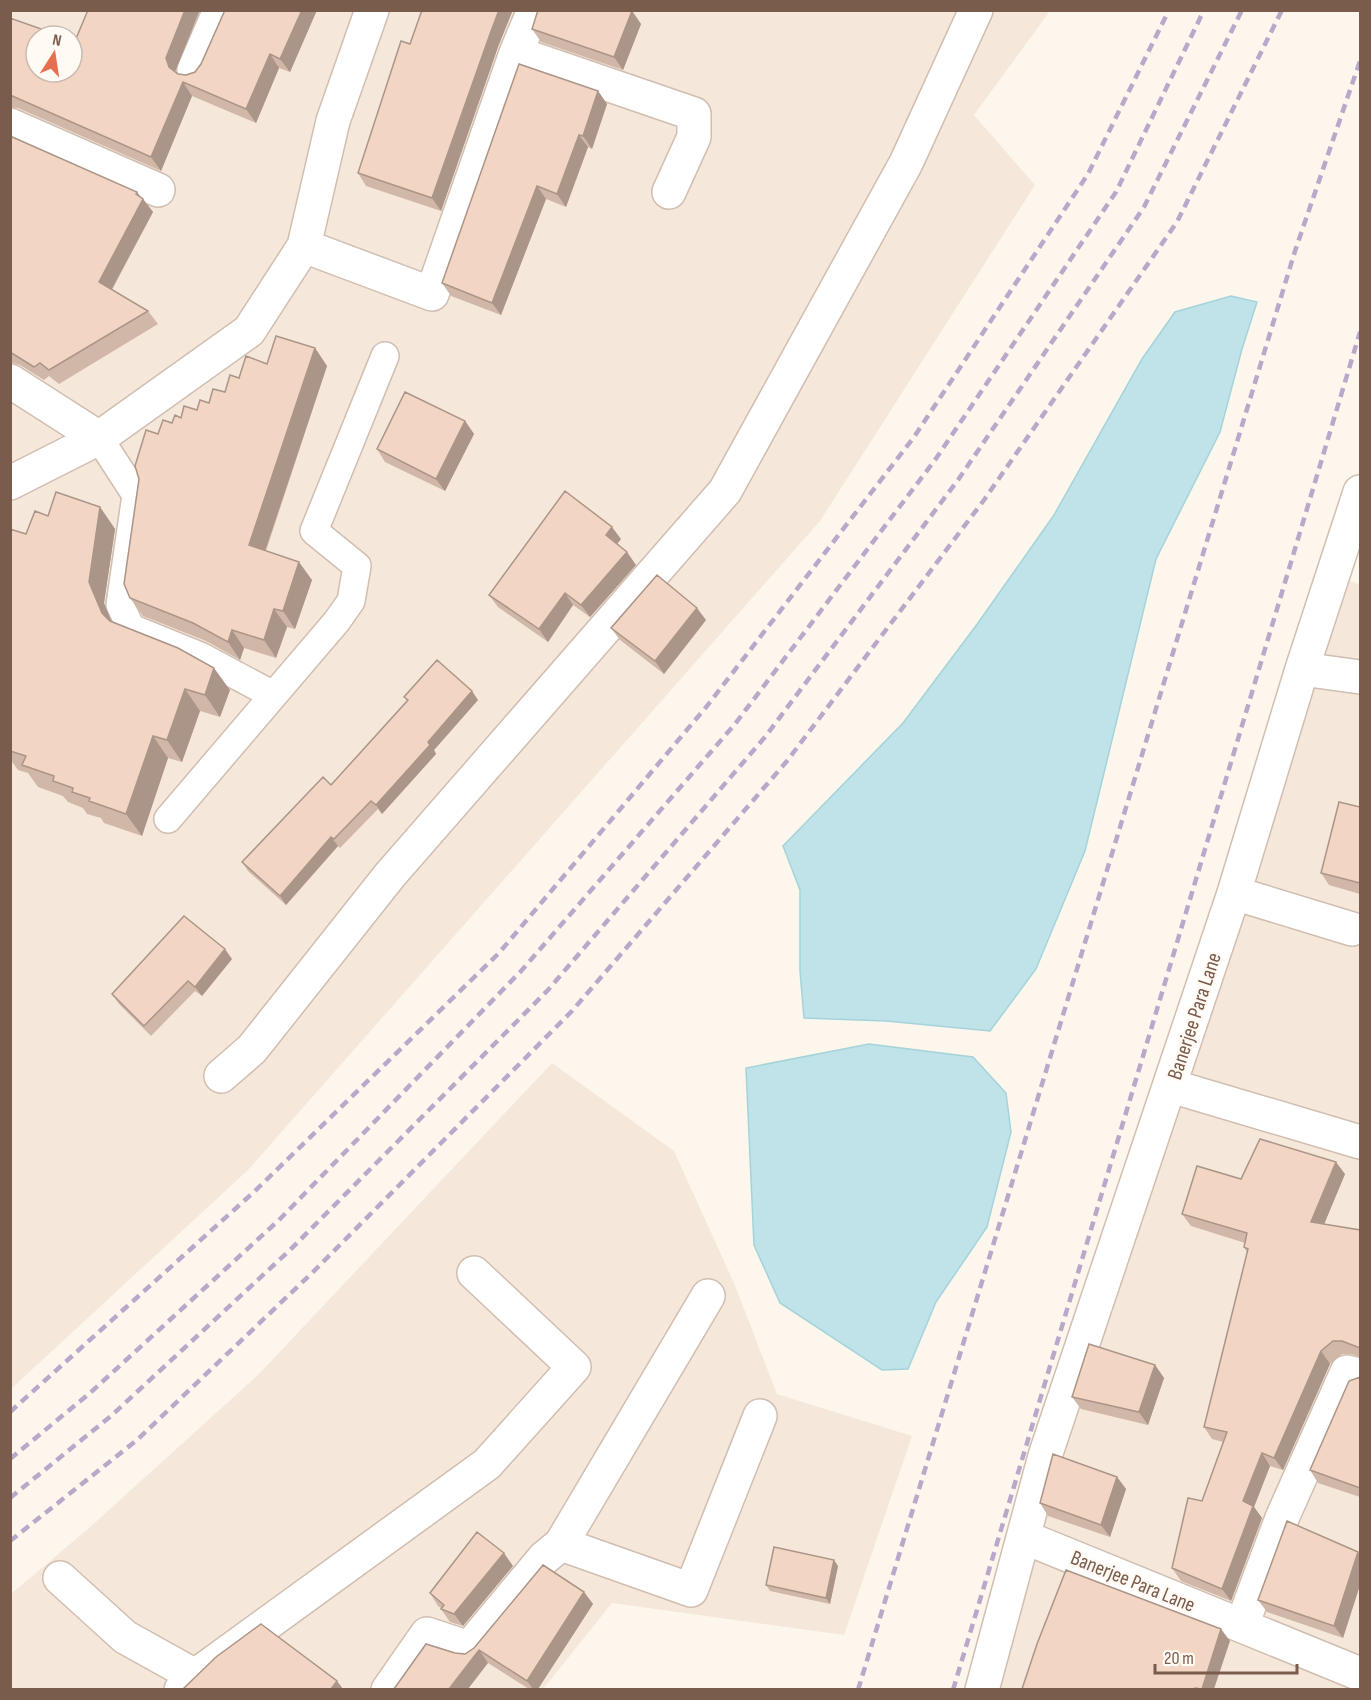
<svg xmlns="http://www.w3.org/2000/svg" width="1371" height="1700" viewBox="0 0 1371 1700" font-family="'Sofia Sans Condensed',sans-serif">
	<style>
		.residential { fill: #f5e8da; fill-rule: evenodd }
		.water { fill: #bfe3e8; stroke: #a5d3da; stroke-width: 1.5 }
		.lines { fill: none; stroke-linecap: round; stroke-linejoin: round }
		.lane-casing { stroke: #d1beb0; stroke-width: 30 }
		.street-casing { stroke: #d1beb0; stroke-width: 36 }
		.lane { stroke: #fff; stroke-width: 27 }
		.street { stroke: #fff; stroke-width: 33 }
		.rail { stroke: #b9a8c9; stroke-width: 4.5; stroke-dasharray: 9 6; stroke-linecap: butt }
		.wall { fill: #d1b7a8 }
		.shaded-wall { fill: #aa9588 }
		.building { fill: #f3d5c3; stroke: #aa9588; stroke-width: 1.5 }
		.labels { text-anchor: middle; stroke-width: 5; stroke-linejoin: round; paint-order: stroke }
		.street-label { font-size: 21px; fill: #7a5c4d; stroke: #fffaf3 }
	</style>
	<rect width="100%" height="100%" fill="#fdf6ec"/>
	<path class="residential" d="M11,11H1050L974,115L1035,185L820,521L248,1170L11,1389ZM36,36H72V72H36Z
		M1328,574L1360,584V1129L1175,1076Z
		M552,1063L674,1151L734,1283L777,1394L912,1436L844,1635L612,1603L543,1689L11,1690V1594L89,1528L258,1375Z
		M1168,1100L1360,1156V1668L1281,1624L1029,1519Z
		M1018,1541L1360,1690H975Z"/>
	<path class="water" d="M1231,296L1257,302L1242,349L1220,432L1156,559L1085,851L1036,969L990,1031L886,1021L804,1018L800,971V890L783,846L903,723L978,623L1054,515L1142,359L1175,312Z
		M869,1044L973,1057L1006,1093L1011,1132L987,1227L936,1302L908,1369L882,1370L780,1303L754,1245L746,1068Z"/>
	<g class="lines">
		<defs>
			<path id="lane" d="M99,438L136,495L120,605L131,628L200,656L273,695
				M168,819L337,621L351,601L357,566L314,531L385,356"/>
			<path id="street" d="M516,53L694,114V137L669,192
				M194,70L220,10
				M10,125L158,190
				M304,246L432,294L516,53L534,10
				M10,381L99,438
				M10,483L99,438L249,331L304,246L333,121L372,10
				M1302,669L1360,677
				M1234,893L1352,929
				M221,1076L252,1049L390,875L725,491L906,163L976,10
				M1171,1086L1360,1142
				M1024,1537L1360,1674
				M561,1544L691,1590L760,1416
				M60,1578L125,1637L195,1676
				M1242,1625L1282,1518L1347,1372L1360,1375
				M181,1690L195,1676L487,1464L574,1367L474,1273
				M388,1690L427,1634L469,1648L544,1558L561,1544L708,1296
				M982,1690L1045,1456L1234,893L1302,669L1360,492"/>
		</defs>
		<use href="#lane" class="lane-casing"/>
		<use href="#street" class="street-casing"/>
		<use href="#lane" class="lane"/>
		<use href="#street" class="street"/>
		<path class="rail" d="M10,1412L255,1191L499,953L707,706L914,437L1088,174L1169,10
			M10,1459L90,1393L279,1220L522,970L735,724L935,460L1116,192L1204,10
			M10,1498L111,1416L290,1250L548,990L765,737L958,480L1144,207L1242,10
			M10,1541L137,1440L314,1271L572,1011L787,761L984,500L1177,222L1282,10
			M858,1690L1295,251L1360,61
			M953,1690L1360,332"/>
	</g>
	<path class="wall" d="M317,10L290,72L279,68L256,123L192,96L161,171L18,108L10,107V18L36,36L175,72L178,74L186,75L195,72Z
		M632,11L641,24L623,70L541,42L532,29Z
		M410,44L498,47L441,211L366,186L358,173Z
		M598,91L607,104L592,149L588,147L566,207L546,199L501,315L451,296L442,283Z
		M10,136L143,199L153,212L112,290L148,311L158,324L59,384L49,376L44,380L20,365L10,362Z
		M315,348L327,366L266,551L312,580L295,629L287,627L276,658L244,648L240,660L206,641L143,616L130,598L158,434L172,423L181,418L197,410L225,392L239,378L267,364Z
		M465,421L474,434L445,491L385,462L377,449Z
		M100,507L115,529L104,603L112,622L230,690L220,717L200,711L182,762L168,758L142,836L104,823L101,818L87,814L83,808L68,802L63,796L38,787L28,773L18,770L10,759V529L26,534L48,516Z
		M621,539L617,544L636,565L590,617L573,605L548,642L498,607L489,595Z
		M706,620L664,674L620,640L611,628Z
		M404,697L478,700L434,750L436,754L382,814L378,809L340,848L338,846L286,905L248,871L242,862L331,785L407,701Z
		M1360,807V894L1329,885L1321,873Z
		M232,959L202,996L195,991L151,1036L119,1004L112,994Z
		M1345,1174L1324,1224L1360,1230V1357L1351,1354H1342L1330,1364L1283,1470L1270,1466L1254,1507L1262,1518L1231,1601L1181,1581L1172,1568L1202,1501L1223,1442L1212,1439L1204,1427L1247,1252L1244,1247L1245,1243L1191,1226L1182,1214L1241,1179Z
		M1155,1365L1164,1378L1148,1425L1081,1409L1072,1397Z
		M1360,1377V1497L1318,1483L1310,1470Z
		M1117,1477L1126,1489L1110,1537L1048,1516L1040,1503Z
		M1360,1555V1585L1343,1638L1267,1612L1258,1600Z
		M513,1566L463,1626L450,1622L441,1609V1608L438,1606L430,1593Z
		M838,1566L830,1604L770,1591L766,1585Z
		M584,1592L593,1604L538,1689H529L488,1663L455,1653L465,1654Z"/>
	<path class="shaded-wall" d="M185,10H200L175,72L169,67L166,58Z
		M302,10H317L290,72L280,59Z
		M499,10H513L498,47L441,211L432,198L490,34Z
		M632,11L641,24L623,70L614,57Z
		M270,54L279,68L256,123L246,109Z
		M183,82L192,96L161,171L151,157Z
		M598,91L607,104L592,149L583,136Z
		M579,135L588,147L566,207L557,194Z
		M537,186L546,199L501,315L492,303Z
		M137,192L143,200V199L153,212L108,296L99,282Z
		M315,348L327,366L261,563L249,545Z
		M465,421L474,434L445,491L436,479Z
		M100,507L115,529L104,603L117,635L102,613L89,582Z
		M612,527L621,539L614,548L606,535Z
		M627,552L636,565L590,617L581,605Z
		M299,562L312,580L295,629L283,611Z
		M565,593L573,605L548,642L539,629Z
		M697,608L706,620L664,674L655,661Z
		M274,609L287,627L276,658L264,640Z
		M232,630L244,648L240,660L228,642Z
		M214,668L230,690L220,717L205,695Z
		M185,689L200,711L182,762L167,740Z
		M472,691L478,700L434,750L436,754L382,814L376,805L428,742Z
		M153,736L168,758L142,836L126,814Z
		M331,837L338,846L286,905L280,896Z
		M225,949L232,959L202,996L195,987Z
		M1336,1162L1345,1174L1320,1234L1311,1222Z
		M1321,1351L1330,1364L1283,1470L1274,1458Z
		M1155,1365L1164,1378L1148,1425L1139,1412Z
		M1262,1453L1270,1466L1254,1507L1262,1518L1231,1601L1222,1589L1243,1501Z
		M1117,1477L1126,1489L1110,1537L1101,1525Z
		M1358,1552L1360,1555V1585L1343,1638L1334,1626Z
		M504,1553L513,1566L463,1626L454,1614Z
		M834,1560L838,1566L830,1604L826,1598Z
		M584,1592L593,1604L538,1689H533L527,1681Z
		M1221,1629L1230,1641L1214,1689H1202Z
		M479,1650L488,1663L468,1689H449Z
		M337,1681L343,1689H331Z"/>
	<path class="building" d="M88,10H185L166,58L169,67L178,74L186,75L195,72L201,64L225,10H302L280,59L270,54L246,109L183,82L151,157L10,95V18L61,36H36V72H72V40L75,41Z
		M422,10H499L490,34L432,198L358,173L401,41L410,44Z
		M538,10H630L632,11L614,57L532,29Z
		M519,64L598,91L583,136L579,135L557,194L537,186L492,303L442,283Z
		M10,136L137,192L136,194L143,199L99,282L148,311L49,370L40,363L34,367L10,352Z
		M276,336L315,348L249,545L299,562L283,611L274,609L264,640L232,630L228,642L193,623L130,598L124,584L139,479L135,466L146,430L158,434L163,420L172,423L175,415L181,418L184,406L197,410L200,400L209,403L213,389L225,392L230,375L239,378L246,356L267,364Z
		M405,392L465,421L436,479L377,449Z
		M565,491L612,527L606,535L627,552L581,605L565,593L539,629L489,595Z
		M56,492L100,507L89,582L102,613L110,621L178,648L214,668L205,695L185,689L167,740L153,736L126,814L89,801L90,798L72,792L73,788L53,781L54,776L22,765L26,756L10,751V529L26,534L35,511L48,516Z
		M657,575L697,608L655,661L611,628Z
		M437,660L472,691L428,742L430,745L376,805L371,801L334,839L331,837L280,896L242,862L323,777L331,785L408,700L404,697Z
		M1339,802L1360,807V883L1321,873Z
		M184,916L225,949L195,987L188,981L144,1026L112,994Z
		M1260,1139L1336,1162L1311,1222L1360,1230V1348L1342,1341H1333L1321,1351L1274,1458L1262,1453L1243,1501L1253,1506L1222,1589L1172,1568L1188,1498L1202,1501L1227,1432L1204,1427L1248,1249L1244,1247L1247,1233L1182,1214L1197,1166L1241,1179Z
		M1089,1344L1155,1365L1139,1412L1072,1397Z
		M1360,1377V1488L1310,1470L1349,1381Z
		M1053,1454L1117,1477L1101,1525L1040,1503Z
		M1287,1521L1358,1552L1334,1626L1258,1600Z
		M477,1532L504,1553L454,1614L441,1609L444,1605L430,1593Z
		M774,1547L834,1560L826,1598L766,1585Z
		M543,1565L584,1592L527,1681L479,1650L449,1689H392H394L426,1644L455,1653L465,1654L474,1648Z
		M1066,1570L1221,1629L1202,1689L1195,1688L1194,1689H1022L1037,1644Z
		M261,1624L337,1681L331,1689H183L216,1657Z"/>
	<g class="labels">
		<g class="street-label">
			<text transform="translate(1194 1016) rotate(-72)" y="7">Banerjee Para Lane</text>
			<text transform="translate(1133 1581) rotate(22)" y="7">Banerjee Para Lane</text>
		</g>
	</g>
	<rect width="1371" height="1700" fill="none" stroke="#7a5c4d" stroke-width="24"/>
	<g transform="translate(54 54) rotate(12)"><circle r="28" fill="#fffaf3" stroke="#cabbb1" stroke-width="1.5"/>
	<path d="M0-4.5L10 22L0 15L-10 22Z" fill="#e76f51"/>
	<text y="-9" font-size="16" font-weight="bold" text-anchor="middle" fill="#7a5c4d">N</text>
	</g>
	<path d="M1155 1664v9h142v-9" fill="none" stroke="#7a5c4d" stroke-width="3"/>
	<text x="1164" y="1664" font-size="18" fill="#7a5c4d" stroke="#fffaf3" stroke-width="4.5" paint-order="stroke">20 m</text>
</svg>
